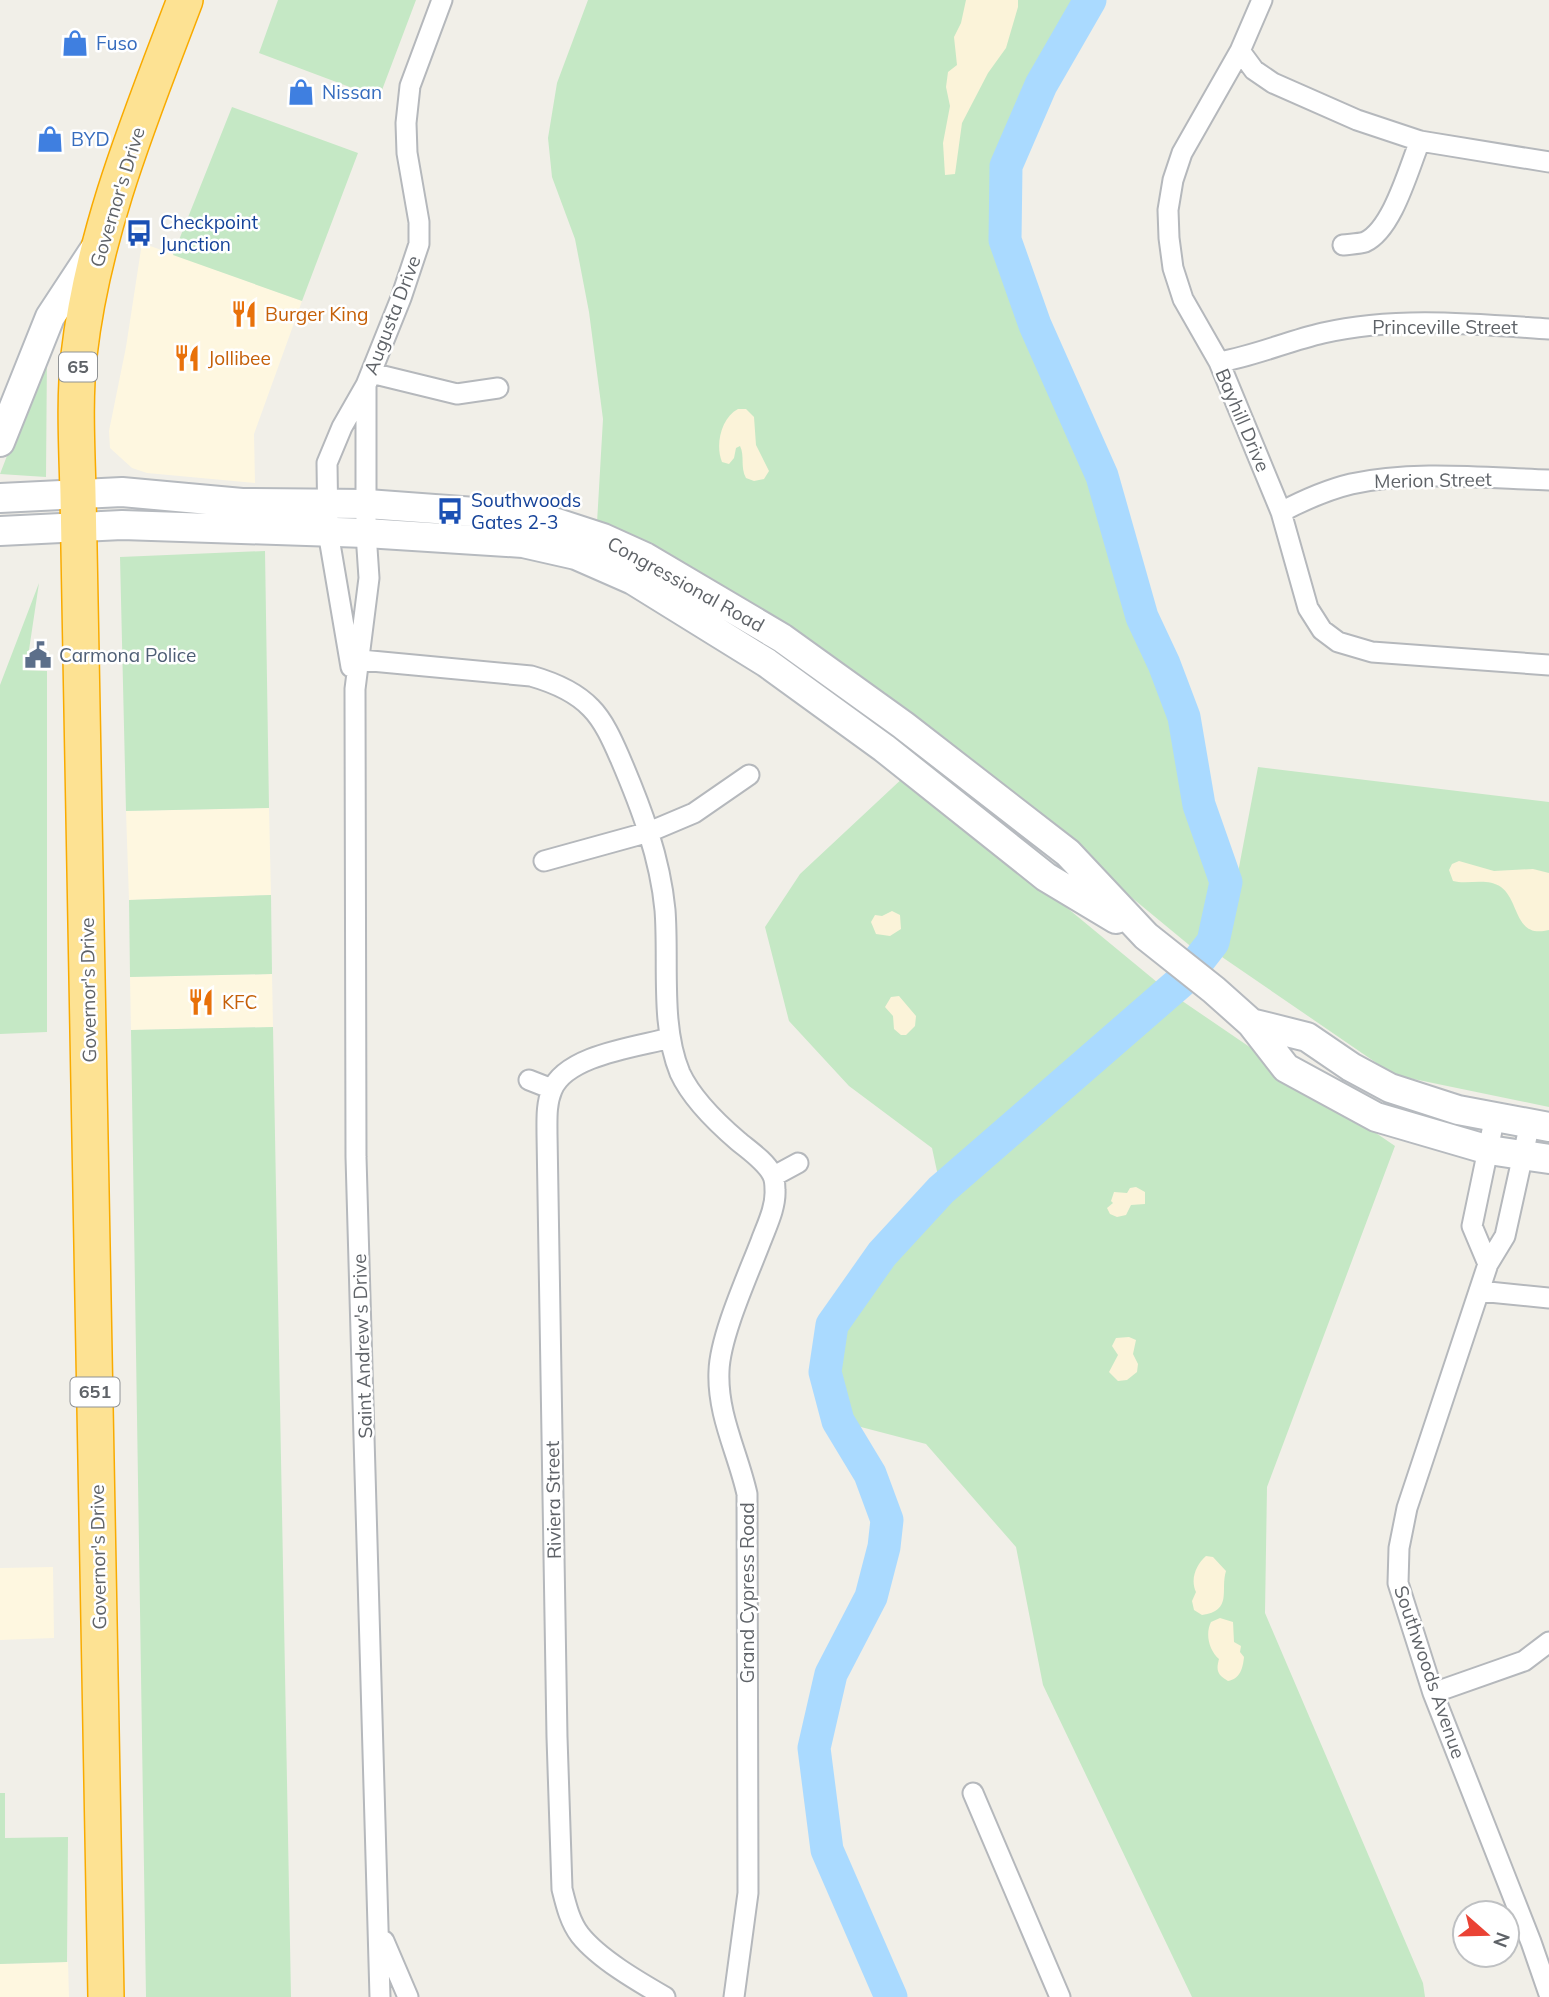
<svg xmlns="http://www.w3.org/2000/svg" width="1549" height="1997" viewBox="0 0 1549 1997" font-family="Mulish,sans-serif">
	<style>
		.commercial { fill: #fef7e0 }
		.green { fill: #c5e8c5 }
		.sand { fill: #fbf3d9 }
		.lines { fill: none; stroke-linecap: round; stroke-linejoin: round }
		.river { stroke: #aadaff; stroke-width: 33 }
		.street-casing { stroke: #b5b8bc; stroke-width: 23 }
		.secondary-casing { stroke: #b6babf; stroke-width: 32 }
		.highway-casing { stroke: #f9ab00; stroke-width: 38 }
		.street { stroke: #fff; stroke-width: 19 }
		.secondary { stroke: #fff; stroke-width: 28 }
		.highway { stroke: #fde293; stroke-width: 35 }
		.labels { text-anchor: middle; stroke-width: 5; stroke-linejoin: round; paint-order: stroke }
		.shield { fill: #fff; stroke: #8f9295; stroke-width: 2 }
		.shield-label { font-size: 18px; font-weight: bold; fill: #5f6368 }
		.shop-label { font-size: 19px; fill: #366cbe; stroke: #fff; text-anchor: start }
		.street-label { font-size: 19px; fill: #5f6368; stroke: #fff }
		.transit-label { font-size: 19px; fill: #164399; stroke: #fff; text-anchor: start }
		.food-label { font-size: 19px; fill: #c56008; stroke: #fff; text-anchor: start }
		.service-label { font-size: 19px; fill: #4e5e75; stroke: #fff; text-anchor: start }
	</style>
	<rect width="100%" height="100%" fill="#f1efe8"/>
	<path class="commercial" d="M142,243L302,301L254,434L255,483L147,473L132,468L110,448L109,431L126,347Z
		M269,808L271,895L129,900L126,811Z
		M272,974L273,1027L131,1030L130,977Z
		M53,1567L54,1638L0,1640V1568Z
		M68,1962L69,1997H0V1964Z"/>
	<path class="green" d="M278,0H416L379,98L259,53Z
		M588,0H1090L1041,85L1006,166L1005,240L1035,325L1102,476L1142,617L1164,664L1184,717L1199,805L1226,882L1220,941L1200,954L919,722L597,523L603,419L589,312L575,239L552,177L548,138L557,83Z
		M232,107L358,153L302,301L173,255Z
		M47,352L46,477L0,474Z
		M265,551L269,808L126,811L120,557Z
		M39,583L26,670L47,671V1032L0,1034V685Z
		M1258,767L1549,802V1107L1394,1075L1222,957Z
		M906,775L1169,992L1395,1146L1267,1487L1265,1613L1423,1983L1425,1997H1192L1043,1685L1016,1547L926,1444L838,1421L825,1372L832,1325L882,1254L941,1190L932,1148L849,1086L789,1021L765,927L800,874Z
		M271,895L272,974L130,977L129,900Z
		M273,1027L291,1997H146L131,1030Z
		M0,1793H5V1838L68,1837L67,1962L0,1964Z"/>
	<path class="sand" d="M966,0H1018V7L1006,48L988,73L962,123L955,174L945,175L943,143L950,106L946,87L948,72L957,65L954,37L961,23Z
		M738,409H746L754,417L756,445L769,471L764,479L754,481L746,478C740,467 745,456 740,446L736,448L734,458L729,464L722,462C715,445 721,418 738,409Z
		M1459,861L1494,871L1533,869L1549,873V930C1514,939 1520,901 1501,887C1487,877 1468,885 1453,881L1449,870L1452,864Z
		M892,911L900,915L901,929L890,936L876,934L871,922L875,915L882,916Z
		M899,996L916,1016L915,1026L906,1035H901L894,1029L893,1016L885,1007L891,997Z
		M1136,1187L1145,1192V1204L1131,1205L1126,1215L1117,1217L1110,1214L1107,1208L1113,1203L1111,1201L1114,1192L1127,1193L1130,1188Z
		M1129,1337L1136,1340L1133,1354L1138,1364L1137,1372L1127,1380L1118,1381L1109,1372L1118,1355L1112,1346L1116,1338Z
		M1206,1556L1213,1557L1226,1571C1220,1590 1233,1611 1202,1615L1194,1610L1192,1601L1196,1592C1190,1579 1196,1565 1206,1556Z
		M1220,1618L1233,1622L1234,1642L1241,1646L1240,1652L1244,1657C1243,1668 1240,1679 1228,1681C1217,1675 1216,1670 1219,1659C1209,1650 1205,1634 1211,1622Z"/>
	<g class="lines">
		<path class="river" d="M891,1997L827,1850L814,1748L831,1674L871,1597L884,1547L887,1520L870,1474L838,1421L825,1372L832,1325L882,1254L941,1190L1185,978L1213,942L1226,882L1199,805L1184,717L1164,664L1142,617L1102,476L1035,325L1005,240L1006,166L1041,85L1090,0"/>
		<defs>
			<path id="street" d="M1262,0L1240,51L1182,153L1173,180L1168,210L1169,238L1173,268L1183,299L1219,362L1281,512L1308,608L1322,630L1338,642L1372,652L1549,665
				M1240,51L1254,70L1273,83L1357,120L1420,141L1549,162
				M1343,245C1350,244 1359,244 1365,242C1393,229 1409,167 1420,141
				M1219,362C1255,356 1288,341 1323,333C1396,316 1475,324 1549,329
				M371,373L457,394L498,388
				M366,385V533L369,578L355,689L356,1157L380,1997
				M1281,512C1304,500 1326,490 1351,484C1413,470 1486,478 1549,480
				M350,659L531,676C552,682 575,691 591,708C604,721 613,742 620,758C641,807 660,857 665,910C669,962 660,1025 680,1073C692,1099 717,1123 738,1141C750,1151 765,1161 772,1174C775,1179 775,1185 775,1190C776,1207 767,1225 761,1241C748,1275 720,1336 719,1371C717,1415 738,1453 747,1494L748,1893L734,1997
				M351,667L328,532L327,463L342,427L366,385L401,298L419,244V222L407,153L406,123L410,86L442,0
				M544,861L649,832L694,813L749,775
				M529,1080L552,1089
				M1530,1123L1505,1236L1488,1264L1407,1508L1399,1548L1398,1583L1433,1693L1531,1942L1549,1994
				M774,1176L798,1163
				M1488,1264L1472,1226L1495,1116
				M1479,1291L1549,1298
				M1433,1693L1524,1661L1549,1642
				M973,1793L1060,1997
				M384,1941L408,1997
				M665,1997C639,1982 599,1959 580,1935C570,1922 566,1905 562,1889L557,1737L547,1134C547,1120 546,1104 552,1090C566,1055 637,1047 670,1038"/>
			<path id="secondary" d="M0,442L50,317L96,247
				M0,498L122,492L242,503L367,504L516,515L557,523L603,538L645,557L782,638L903,725L1068,853L1146,936L1214,990L1251,1023L1286,1068L1376,1117L1489,1150L1549,1159
				M0,531L122,525L366,533L523,543L576,555L633,580L767,663L884,748L1046,877L1116,919
				M1251,1023L1307,1037L1351,1067L1390,1088L1458,1110L1549,1127"/>
			<path id="highway" d="M106,1997L78,494C77,448 74,401 79,355C93,231 141,116 185,0"/>
		</defs>
		<use href="#street" class="street-casing"/>
		<use href="#secondary" class="secondary-casing"/>
		<use href="#highway" class="highway-casing"/>
		<use href="#street" class="street"/>
		<use href="#secondary" class="secondary"/>
		<use href="#highway" class="highway"/>
	</g>
	<defs>
		<symbol id="shop-bare" viewBox="-9 -9 18 18"><path d="M-5-2.5h2.3a2.7 3.5 0 0 1 5.4 0H5L5.5 6h-11ZM-1.5-2.5h3a1.5 2.3 0 0 0-3 0Z" fill="#3f7fe0" stroke="#fff" stroke-width="2.5" paint-order="stroke"/></symbol>
		<symbol id="bus-bare" viewBox="-9 -9 18 18"><path d="M-5-6H5V4H4V6H2V4H-2V6H-4V4H-5ZM-3.5-4V0h7V-4ZM-3.5 1.2v1.5H-2V1.2ZM2 1.2v1.5H3.5V1.2Z" fill="#1a4fb4" stroke="#fff" stroke-width="2.5" paint-order="stroke"/></symbol>
		<symbol id="restaurant-bare" viewBox="-9 -9 18 18"><path d="M-5-6h1v4h1v-4h1v4h1v-4h1v5L-1.5 .5V6h-2V.5L-5-1ZM5-6V6H3V1.5H1.5Q1.5-4 5-6Z" fill="#e8710a" stroke="#fff" stroke-width="2.5" paint-order="stroke"/></symbol>
		<symbol id="civic-bare" viewBox="-9 -9 18 18"><path d="M-.6-6.5H3V-4.5H.6V-3L4-1V1h2V6H-6V1h2V-1L-.6-3ZM-1.2 2.5V6h2.4V2.5Z" fill="#5c6f8a" stroke="#fff" stroke-width="2.5" paint-order="stroke"/></symbol>
	</defs>
	<g fill-rule="evenodd">
		<use href="#shop-bare" x="56" y="24" width="38" height="38"/>
		<use href="#shop-bare" x="282" y="73" width="38" height="38"/>
		<use href="#shop-bare" x="31" y="120" width="38" height="38"/>
		<use href="#bus-bare" x="120" y="214" width="38" height="38"/>
		<use href="#restaurant-bare" x="225" y="295" width="38" height="38"/>
		<use href="#restaurant-bare" x="168" y="339" width="38" height="38"/>
		<use href="#bus-bare" x="431" y="492" width="38" height="38"/>
		<use href="#civic-bare" x="19" y="636" width="38" height="38"/>
		<use href="#restaurant-bare" x="182" y="983" width="38" height="38"/>
	</g>
	<g class="labels">
		<g class="shield">
			<rect x="59" y="352.5" width="38" height="29" rx="5"/>
			<rect x="70.5" y="1377.5" width="49" height="29" rx="5"/>
		</g>
		<g class="shield-label">
			<text x="78" y="373">65</text>
			<text x="95" y="1398">651</text>
		</g>
		<g class="shop-label">
			<text x="96" y="50">Fuso</text>
			<text x="322" y="99">Nissan</text>
			<text x="71" y="146">BYD</text>
		</g>
		<g class="street-label">
			<text transform="translate(117 197) rotate(-73)" y="7">Governor's Drive</text>
			<text transform="translate(392 315) rotate(-69)" y="7">Augusta Drive</text>
			<text x="1445" y="334">Princeville Street</text>
			<text transform="translate(1243 420) rotate(67)" y="7">Bayhill Drive</text>
			<text transform="translate(1433 480) rotate(-1)" y="7">Merion Street</text>
			<text transform="translate(686 584) rotate(29)" y="7">Congressional Road</text>
			<text transform="translate(88 990) rotate(-91)" y="7">Governor's Drive</text>
			<text transform="translate(362 1346) rotate(-92)" y="7">Saint Andrew's Drive</text>
			<text transform="translate(553 1500) rotate(-91)" y="7">Riviera Street</text>
			<text transform="translate(98 1557) rotate(-91)" y="7">Governor's Drive</text>
			<text transform="translate(747 1593) rotate(-90)" y="7">Grand Cypress Road</text>
			<text transform="translate(1430 1672) rotate(71)" y="7">Southwoods Avenue</text>
		</g>
		<g class="transit-label">
			<text x="160" y="229">Checkpoint<tspan x="160" dy="22">Junction</tspan></text>
			<text x="471" y="507">Southwoods<tspan x="471" dy="22">Gates 2-3</tspan></text>
		</g>
		<g class="food-label">
			<text x="265" y="321">Burger King</text>
			<text x="208" y="365">Jollibee</text>
			<text x="222" y="1009">KFC</text>
		</g>
		<g class="service-label">
			<text x="59" y="662">Carmona Police</text>
		</g>
	</g>
	<g transform="translate(1486 1934) rotate(110)"><circle r="33" fill="#ffffff" stroke="#bfc1c3" stroke-width="2"/>
	<path d="M0-5L12 26L0 18L-12 26Z" fill="#ea4335"/>
	<text y="-10" font-size="19" font-weight="bold" text-anchor="middle" fill="#5f6368">N</text>
	</g>
</svg>
